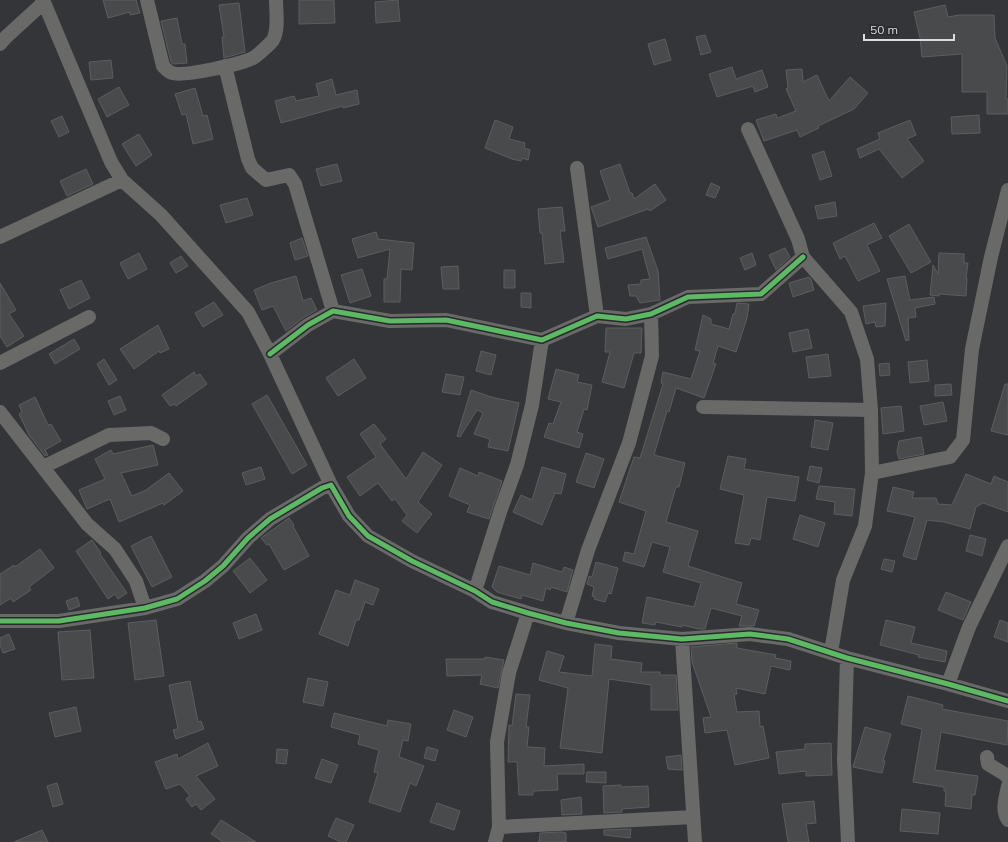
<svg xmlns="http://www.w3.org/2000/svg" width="1008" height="842" viewBox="0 0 1008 842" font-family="Mulish,sans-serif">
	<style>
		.building { fill: #494a4c; stroke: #5c5d5f }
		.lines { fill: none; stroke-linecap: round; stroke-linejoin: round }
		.street { stroke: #696968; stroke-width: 14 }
		.cycleway-casing { stroke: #292a2f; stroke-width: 8 }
		.cycleway { stroke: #5cba63; stroke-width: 5 }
	</style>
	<rect width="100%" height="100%" fill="#333538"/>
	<path class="building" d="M103,0H136L140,13L130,15V12L108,18Z
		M299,0H334L335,23L299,24Z
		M398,0L400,21L376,23L375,2Z
		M239,3L245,52L224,58L222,37H224L219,5Z
		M945,5L948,17L959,15H994L995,38L1007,66L1006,99H1008V114H987V92H962V54L922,57L920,38L914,12Z
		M177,18L182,44H185L187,63L173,64L171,62L161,21Z
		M705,35L711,52L701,55L696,37Z
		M665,39L671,60L654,65L648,44Z
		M111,60L113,78L91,80L89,62Z
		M732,67L736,79L762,70L768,87L755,92L753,86L717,97L709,74Z
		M802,69L803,82L817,75L829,101L850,77L868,93L854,109L818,126L819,128L800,137L797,130L764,141L756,120L776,114L777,118L796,111L786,89L788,88L786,70Z
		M332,79L336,95L357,90L359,104L343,108V106L281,123L275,101L294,96L296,101L319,96L316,84Z
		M119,87L129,105L107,117L98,99Z
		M195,88L203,116L207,115L213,139L193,144L186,114L182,115L175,94Z
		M979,115L980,133L952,134L951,117Z
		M62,116L69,132L59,137L51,121Z
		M495,120L513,127L509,139L525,143L524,148L530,150L528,160L522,158L521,161L512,159L485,148Z
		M910,120L916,135L907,139L924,161L902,178L879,149L860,158L857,149L880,139L878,133Z
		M139,134L152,155L136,166L122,144Z
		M824,151L832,176L820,180L812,155Z
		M337,164L342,181L321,186L316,169Z
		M620,164L630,193H632L634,199L655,184L666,200L650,211L648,209L598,227L591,207L610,200L600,171Z
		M86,169L93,184L67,196L60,181Z
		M711,183L720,187L715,198L706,195Z
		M247,198L253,215L226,223L220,205Z
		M835,202L837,216L818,219L815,206Z
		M562,207L565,231H560L564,262L545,264L542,233H540L538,209Z
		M874,223L882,238L867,245L880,271L858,281L845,256L840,259L833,243Z
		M909,224L931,262L911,273L889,236Z
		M376,232L378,239L414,243L412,270L401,269L400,302H384V279H387L390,249L358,258L352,239Z
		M646,237L658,271L660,300L640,303L636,296H630L628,285L641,284V280L650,279L642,249L608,259L605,248Z
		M302,238L308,256L295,260L290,243Z
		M785,248L790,257L776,270L769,255Z
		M139,253L147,269L128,279L120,263Z
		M752,253L756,265L745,270L740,258Z
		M939,253L964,254V263H968L966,278H967L966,296L939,294V296L930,295L933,265L938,274Z
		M181,256L188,266L176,273L170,263Z
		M458,266L459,289H443L441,267Z
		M362,269L371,296L350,303L341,275Z
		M504,270H515V288H504Z
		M296,276L303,301L311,298L317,310L303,318L286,331L273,306L262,310L254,290L271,283Z
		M905,276L910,300L934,297L935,304L915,308L916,317L908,318L909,340L906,341L887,279Z
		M809,277L811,279L814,290L793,297L789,283Z
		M81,280L90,298L69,309L60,290Z
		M0,283L16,310L9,314L24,336L7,347L0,336Z
		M521,293H531V308L521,307Z
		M214,302L223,315L203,327L195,313Z
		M737,303L749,304L747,318L736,352L718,346L713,363L716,364L704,398L676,388L669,412L667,411L654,455L685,463L679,487H676L666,522L698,531L688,566L742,583L736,604L759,610L754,626H739L742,616L711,608L705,629H699L682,625V627L656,622L655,625L642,623L647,597L694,607L701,583L663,572L670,547L652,542L644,567L623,561L625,552L634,554L646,511L619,502L634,457L640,458L663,384L661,383L663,372L691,379L700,351L695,350L703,315L711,319V324L729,329L733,314H735Z
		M886,303L885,326L876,327L875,322L866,324L863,306Z
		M158,325L169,349L160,353L159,351L134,369L120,349Z
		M606,328H642L641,353H634L624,388L602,382L610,352H605Z
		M808,329L812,348L793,352L789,333Z
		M74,339L80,349L55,364L49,354Z
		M481,351L496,355L491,375L476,371Z
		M828,354L831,376L809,378L806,357Z
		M104,359L117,380L109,385L97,364Z
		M354,359L366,378L338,396L326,378Z
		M927,360L929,381L910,383L908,362Z
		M889,363L890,375L880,376L879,364Z
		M556,369L579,375L577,382L592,385L587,410L584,409L577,432L583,434L579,448L544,437L549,423L553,424L561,402L548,399Z
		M194,372L196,376L200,374L207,384L176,406L175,404L170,406L162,395Z
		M446,374L464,377L460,395L442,392Z
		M951,384L952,395L935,396V385Z
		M1005,384H1008V435L991,431Z
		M471,390L491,397L519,403L508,451L488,447L490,439L474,434L483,413L477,410L460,437L457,436Z
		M267,395L307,465L292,474L252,404Z
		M120,396L126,410L114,415L108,401Z
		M35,397L48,425L51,424L61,441L45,450L48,455L45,456L29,435L19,414L22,412L19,405Z
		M943,402L947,421L924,425L920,406Z
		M901,406L904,431L883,434L881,408Z
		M815,420L833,423L828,450L811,447Z
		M374,424L386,439L380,444L406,479L423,452L442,465L418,502L432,514L417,533L402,521L407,515L395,499L392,501L378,483L360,496L347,477L376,457L360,434Z
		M921,437L924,454L899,459L897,452L899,441Z
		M153,445L158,465L121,473L132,496L146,490L169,473L183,491L164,505L163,503L119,522L110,499L87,509L79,490L105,479L95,459L111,450L113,454Z
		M586,453L604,459L594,488L576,482Z
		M728,456L746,459L744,469L799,477L795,501L767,497L760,540L751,538L749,545L735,543L744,495L720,489Z
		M810,466L822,468L819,483L807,480Z
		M261,467L265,479L246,485L242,473Z
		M542,467L566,474L561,494L555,493L542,525L513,512L521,495L532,500Z
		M460,468L478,476L479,472L502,481L489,519L467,512L470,505L449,496Z
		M966,474L991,484L994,476L1008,482V512L983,503L976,507L970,529L944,522L927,520L916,560L903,556L915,517L887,511L893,487L914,492L912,498H936L938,504L952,505Z
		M819,486L855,489L852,516L834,514L835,502L816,499Z
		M800,515L825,523L818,547L793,539Z
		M289,518L294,525L293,526L309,556L284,570L269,544L267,545L261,538Z
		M970,535L986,539L982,556L966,551Z
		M151,536L172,577L152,587L131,546Z
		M92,540L101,553L100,554L127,593L118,599L115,594L108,599L76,551Z
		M40,549L54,568L29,587L31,590L13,602L11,598L0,605V574L14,565L15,567Z
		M250,558L267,580L250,593L233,571Z
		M884,559L895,561L892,572L881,569Z
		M596,562L618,568L611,594L608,593L605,602L594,599L595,597L592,596L594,587L587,584L589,576L592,577Z
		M533,563L562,572L564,567L573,570L567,592L551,587L550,590L546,588L543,601L522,595L521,599L497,592L492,587L499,566L530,575Z
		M355,580L379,589L373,605L365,602L359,620H356L348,646L319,634L336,590L350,595Z
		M946,592L971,602L963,620L938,610Z
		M77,597L80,606L69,610L66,601Z
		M256,614L262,630L239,639L233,623Z
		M156,620L164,676L135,680L128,623Z
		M886,620L915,627L911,643L947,651L945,662L918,657L919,655L880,645Z
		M1000,620L1008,623V642L994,637Z
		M90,630L94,678L62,680L58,632Z
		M9,634L15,649L3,653L0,645V638Z
		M737,643V648L776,655L775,658L791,661L790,670L771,666L765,694L736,688L737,694L734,695L737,712L759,711L760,727L763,726L769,758L735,765L727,730L705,733L703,718L711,717L692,662L691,647Z
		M595,644L612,646L611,659L642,663L641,672H660V675H676L678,710H651V685L609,679L602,753L560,748L568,688L539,680L547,651L564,656L559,672L592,676Z
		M485,657L504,660L498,688L480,684L482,675L447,676L446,659H485Z
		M308,678L328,682L323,706L303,702Z
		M190,681L198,722L201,721L204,729L176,739L173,730L178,729L169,685Z
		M516,694L530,695L526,727H529L527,747L545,748L544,766L584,764V774H557L558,790L533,791V795H519L517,762H508L509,725L512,726Z
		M908,696L943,705L942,709L1008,721L1007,745L941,732L935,770L978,776L975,795H972L971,809L945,806L946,791H944V787L913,782L922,729L901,724Z
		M76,707L81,731L55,737L49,713Z
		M454,710L473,717L466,737L447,730Z
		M334,713L387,726L388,720L411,724L408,741L403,740L399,757L424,766L416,786L410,783L400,812L369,802L378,773L374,772L379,750L358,744L360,735L331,727Z
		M865,727L891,734L883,761H885L882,773L853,767Z
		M208,743L218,766L196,776L215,799L201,810L196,804L192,807L186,799L190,796L180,784L166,789L155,762L177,754L178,759Z
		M831,743L832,775L806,776V771L779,774L776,752L805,749V744Z
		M427,747L438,750L435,761L424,758Z
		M277,749L288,750L286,764L276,763Z
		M681,755L682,770L668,769L666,757Z
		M322,759L338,765L331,783L315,778Z
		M587,772H606V783L586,782Z
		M57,783L63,804L53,807L47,786Z
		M621,785V787L648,786L649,807L622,809V812L604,813L603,786Z
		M581,797L582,814L562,815L561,800Z
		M814,801L816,823L806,824L809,842H788L782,804Z
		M437,803L460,811L454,830L430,822Z
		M902,809L940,813L938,834L900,831Z
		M336,818L354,825L346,842H341L328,836Z
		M221,820L256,842H223L211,834Z
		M631,829L630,838L604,835V830Z
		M42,830L48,842H14Z
		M561,832L566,833V842H539L540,833Z"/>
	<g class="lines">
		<path class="street" d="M43,0L111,162L122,180L161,215L248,312L270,354L331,485
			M147,0L163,66C166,69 168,72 172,73C183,77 242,64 253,58C257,56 271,43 273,40C279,29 276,12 276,0
			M0,44L6,37L42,4V0
			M225,66L248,159L252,168L266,180L289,175L295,184L333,311
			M748,129L798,239L803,257L851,312L867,359L871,410L872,473L865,526L843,580L831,652
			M577,168L597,316
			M0,237L122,180
			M270,354L308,325L333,311L390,321L446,320L542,340L597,316L626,319L651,314L688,297L761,294L803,257
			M0,363L89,317
			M703,407L871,410
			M0,412L87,524L115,549L136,581L145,608
			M43,467L109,435L151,433L163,439
			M872,473L950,457L963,440L972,349L991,257L1008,190
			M475,591L501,509L517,465L532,405L542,340
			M0,621H59L145,608L177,599L205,581L223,566L248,538L270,519L322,488L331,485L349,516L368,536L412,561L475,591L492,602L528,613L566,623L619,633L682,639L750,634L788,639L847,658L948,684L1008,701
			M566,623L588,550L629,443L652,356L651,314
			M682,639L695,842
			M847,658L844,760L848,842
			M948,684L969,627L1008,546
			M987,757L988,764L1006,775L1008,778
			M1008,786C1006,797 1001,810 1008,820
			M499,827L693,817
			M495,842L499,827L497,742L509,673L528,613"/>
		<defs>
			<path id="cycleway" d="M270,354L308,325L333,311L390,321L446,320L542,340L597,316L626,319L651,314L688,297L761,294L803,257
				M0,621H59L145,608L177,599L205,581L223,566L248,538L270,519L322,488L331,485L349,516L368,536L412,561L475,591L492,602L528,613L566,623L619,633L682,639L750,634L788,639L847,658L948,684L1008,701"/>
		</defs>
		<use href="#cycleway" class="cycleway-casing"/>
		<use href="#cycleway" class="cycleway"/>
	</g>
	<path d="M864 34v6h90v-6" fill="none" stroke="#dcdde0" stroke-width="2"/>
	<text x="870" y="34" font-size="12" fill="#dcdde0" stroke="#292a2f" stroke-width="3" paint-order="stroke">50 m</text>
</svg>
